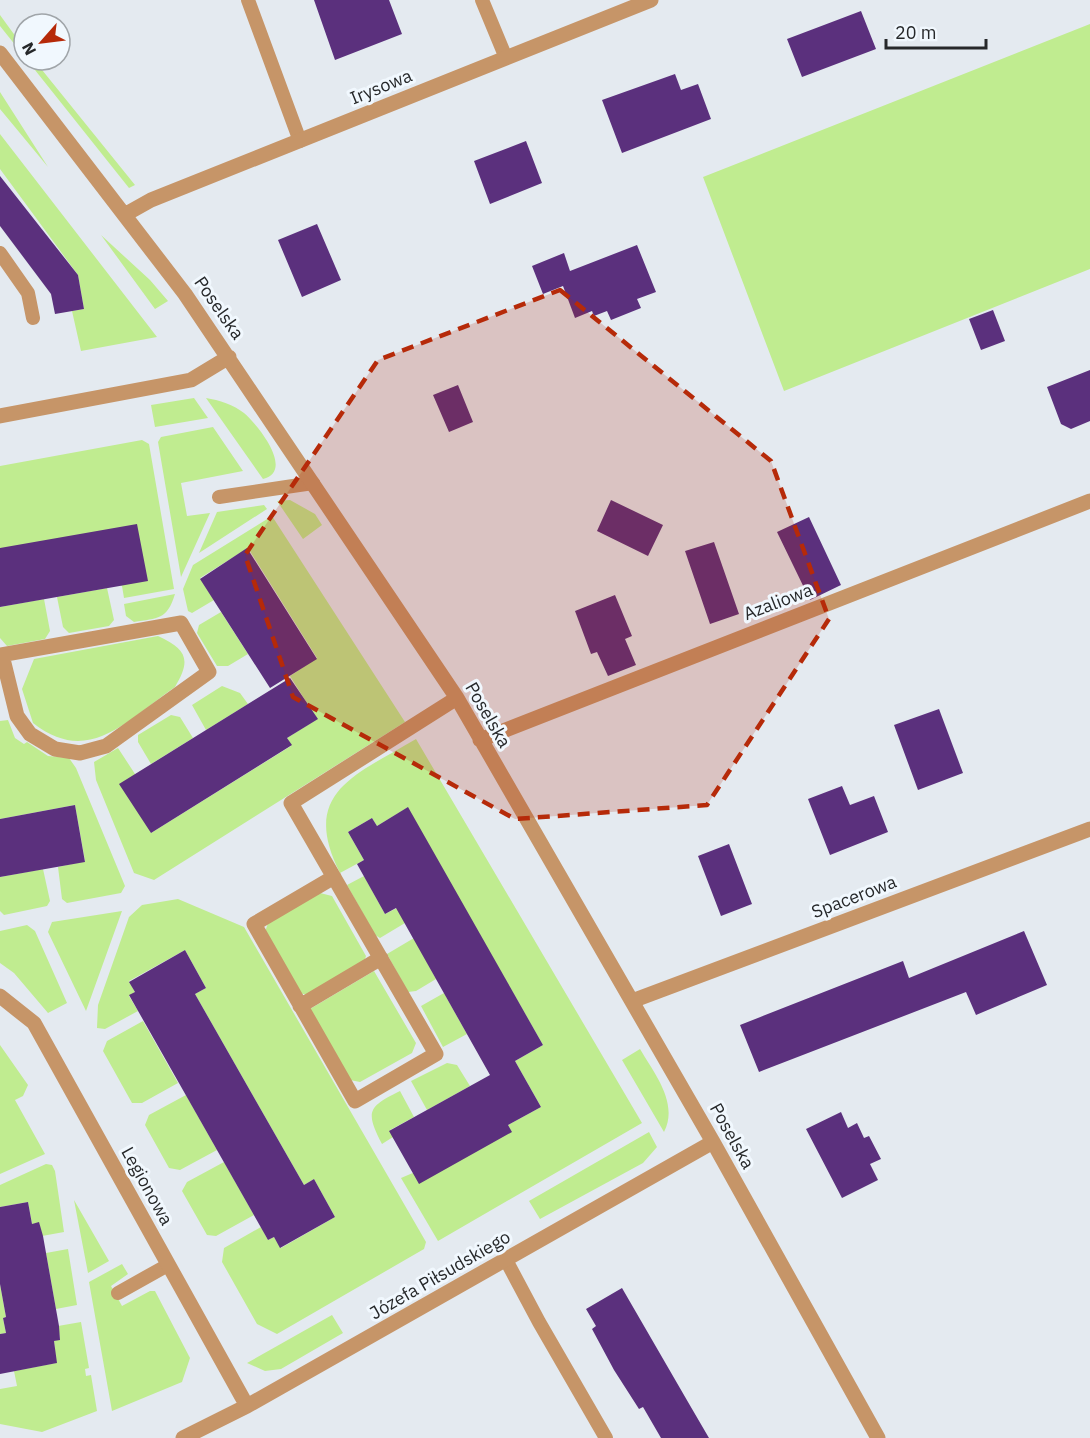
<svg xmlns="http://www.w3.org/2000/svg" width="1090" height="1438" viewBox="0 0 1090 1438" font-family="'IBM Plex Sans',sans-serif">
	<style>
		.green { fill: #c0ec90 }
		.building { fill: #5b307d }
		.lines { fill: none; stroke-linecap: round; stroke-linejoin: round }
		.service { stroke: #c69568; stroke-width: 14 }
		.minor { stroke: #c69568; stroke-width: 15 }
		.marked { fill: #b62a09; fill-opacity: 0.2; stroke: #b62a09; stroke-width: 4.5; stroke-dasharray: 12 8; stroke-linejoin: round }
		.labels { text-anchor: middle; stroke-width: 6; stroke-linejoin: round; paint-order: stroke }
		.street-label { font-size: 18px; fill: #26282a; stroke: #f1f8fe }
	</style>
	<rect width="100%" height="100%" fill="#e4eaf0"/>
	<path class="green" d="M0,15L24,48V56L0,26Z
		M1090,24V269L784,391L703,177Z
		M27,60H34L135,185L129,188Z
		M0,92L48,167L0,109Z
		M0,134L157,337L81,351L72,311L84,309L78,275L0,169Z
		M101,235L150,280L168,301L155,309Z
		M194,398L208,418L155,427L151,405Z
		M206,398C219,400 234,405 244,413C258,425 295,471 263,479Z
		M213,427L243,471L181,483L187,516L210,513L181,577L158,442L161,437Z
		M142,440L149,444L174,589L124,598L122,586L0,548V466Z
		M290,500L315,514L322,525L303,539L277,501Z
		M264,505L267,509L199,553L217,512Z
		M272,516L405,722L154,880L134,873L96,780L94,762L118,748L135,774L151,833L291,746L287,738L317,719L290,676L317,658L248,548L200,578L214,600L192,613L188,611L183,589L193,565Z
		M107,588L114,620L109,626L69,633L63,627L57,597Z
		M175,594C167,620 158,618 134,622L126,616L124,604Z
		M44,599L50,631L45,639L7,646L0,638V607Z
		M221,612L248,654L228,666H217L197,633L199,625Z
		M158,636C186,649 192,659 175,687C127,720 89,767 33,723L22,689L34,659Z
		M222,686L240,693L248,704L206,730L192,705Z
		M171,715L180,717L193,738L151,764L138,742V735Z
		M8,720L15,738L24,744L27,742L48,756L69,758L76,768L125,886L121,893L67,903L62,899L58,867L85,861L75,805L0,819V721Z
		M416,739L642,1123L438,1241L401,1178L511,1131L508,1125L541,1107L515,1061L543,1045L407,808L377,826L372,818L348,832L364,860L340,873C299,792 356,775 416,739Z
		M43,869L50,901L47,906L4,915L0,911V877Z
		M364,876L385,914L397,908L405,923L380,938L375,935L347,885Z
		M320,893L332,896L366,956L364,962L309,995L298,993L265,932L268,923Z
		M178,899L244,927L426,1242L424,1249L277,1334L257,1324L222,1262L224,1248L261,1227L268,1240L274,1237L281,1248L335,1217L314,1179L304,1185L195,994L206,988L185,950L129,981L135,992L129,996L138,1011L105,1029L97,1028L98,1005L129,917L142,905Z
		M122,911L86,1011L48,932L52,922Z
		M27,925L35,931L67,1003L48,1013L14,973L0,963V931Z
		M414,938L436,979L416,991L408,992L387,954Z
		M374,971L416,1043L412,1053L360,1082L350,1080L310,1009Z
		M444,993L467,1034L443,1047L421,1006Z
		M143,1021L178,1083L142,1103H132L103,1051L107,1041Z
		M0,1045L28,1085L23,1096L15,1100L45,1154L0,1174Z
		M640,1049C654,1073 679,1103 664,1132L622,1060Z
		M447,1063L457,1065L470,1086L427,1110L411,1081Z
		M400,1091L414,1117L390,1130L393,1137L382,1144C365,1111 368,1107 400,1091Z
		M186,1095L217,1150L180,1170L169,1168L145,1125L149,1115Z
		M649,1132L657,1147L643,1163L540,1219L529,1201Z
		M224,1162L254,1215L216,1236L207,1235L182,1191L187,1182Z
		M46,1164L52,1165L55,1171L64,1232L42,1236L39,1223L32,1224L28,1202L0,1207V1185Z
		M74,1200L109,1261L88,1273Z
		M68,1249L77,1305L56,1309L46,1253Z
		M122,1264L128,1274L111,1286L122,1306L150,1291H155L190,1358L182,1382L112,1411L89,1282Z
		M0,1284L6,1317L3,1318L6,1333L0,1334Z
		M332,1315L343,1333L281,1369L265,1371L247,1363Z
		M81,1322L89,1368L85,1369L86,1376L91,1375L97,1411L42,1432L0,1424V1389L17,1386L14,1371L56,1363L54,1341L60,1339L58,1326Z"/>
	<path class="building" d="M314,0H389L402,34L335,60Z
		M861,11L876,49L802,77L787,39Z
		M675,74L681,90L698,84L711,119L622,153L602,100Z
		M526,141L542,183L490,204L474,161Z
		M0,176L78,275L84,309L55,314L51,294L0,226Z
		M317,224L341,280L302,297L278,240Z
		M637,245L656,292L637,299L641,308L611,320L607,311L594,316L592,311L575,318L563,286L543,294L532,266L564,253L570,271Z
		M993,310L1005,341L981,350L969,319Z
		M1090,370V421L1071,429L1061,424L1047,387Z
		M458,385L473,422L449,432L433,395Z
		M611,500L663,525L648,556L597,531Z
		M809,517L841,585L810,600L777,532Z
		M137,524L148,581L0,607V548Z
		M714,542L739,614L710,624L685,551Z
		M247,548L317,659L270,688L200,579Z
		M615,595L632,636L625,639L636,665L608,676L597,652L591,654L575,611Z
		M290,678L318,719L287,738L292,745L151,833L119,784Z
		M939,709L963,773L918,790L894,725Z
		M842,786L850,805L874,796L888,832L830,855L808,799Z
		M75,805L85,862L0,877V819Z
		M408,807L543,1045L515,1061L541,1107L508,1125L512,1132L419,1184L389,1131L490,1075L396,908L385,914L357,864L364,860L348,832L372,818L377,826Z
		M729,844L752,904L721,916L698,856Z
		M1024,931L1047,985L976,1015L966,992L759,1072L740,1025L903,961L909,978Z
		M185,950L206,988L195,994L304,1185L314,1179L335,1217L280,1248L274,1237L268,1240L129,995L135,992L129,982Z
		M841,1112L848,1128L857,1123L864,1138L869,1136L881,1159L870,1164L878,1180L842,1198L806,1129Z
		M28,1202L32,1224L39,1222L43,1236L59,1326L60,1340L54,1341L57,1363L0,1374V1334L6,1333L3,1318L6,1317L0,1284V1207Z
		M622,1288L688,1402L709,1438H661L643,1407L639,1409L614,1370L592,1329L596,1326L586,1309Z"/>
	<g class="lines">
		<path class="service" d="M248,0L300,141
			M482,0L506,58
			M0,253L28,293L33,318
			M219,497L313,483
			M506,1260L539,1322L606,1438
			M118,1293L168,1265"/>
		<path class="minor" d="M0,53L185,294L457,698L713,1142L878,1438
			M126,214L151,200L651,0
			M0,416L191,380L229,357
			M0,655L181,623L209,672L106,746L80,753L55,749L30,734L17,716L2,655
			M480,740L1090,501
			M334,877L254,924L355,1101L436,1054L291,803L457,698
			M0,996L34,1023L247,1406
			M632,1001L1090,829
			M300,1006L381,958
			M183,1438L247,1406L713,1142"/>
	</g>
	<path class="marked" d="M560,290L771,461L829,619L707,805L515,819L293,697L245,555L378,360Z"/>
	<g class="labels">
		<g class="street-label">
			<text transform="translate(381 87) rotate(-22)" y="6">Irysowa</text>
			<text transform="translate(219 308) rotate(55)" y="6">Poselska</text>
			<text transform="translate(778 602) rotate(-21)" y="6">Azaliowa</text>
			<text transform="translate(488 715) rotate(60)" y="6">Poselska</text>
			<text transform="translate(854 897) rotate(-21)" y="6">Spacerowa</text>
			<text transform="translate(732 1136) rotate(61)" y="6">Poselska</text>
			<text transform="translate(147 1186) rotate(61)" y="6">Legionowa</text>
			<text transform="translate(440 1275) rotate(-30)" y="6">Józefa Piłsudskiego</text>
		</g>
	</g>
	<g transform="translate(42 42) rotate(242)"><circle r="28" fill="#f1f8fe" stroke="#a0a5a9" stroke-width="1.5"/>
	<path d="M0-4.5L10 22L0 15L-10 22Z" fill="#b62a09"/>
	<text y="-9" font-size="16" font-weight="bold" text-anchor="middle" fill="#26282a">N</text>
	</g>
	<path d="M886 39v9h100v-9" fill="none" stroke="#26282a" stroke-width="3"/>
	<text x="895" y="39" font-size="18" fill="#26282a" stroke="#f1f8fe" stroke-width="4.5" paint-order="stroke">20 m</text>
</svg>
